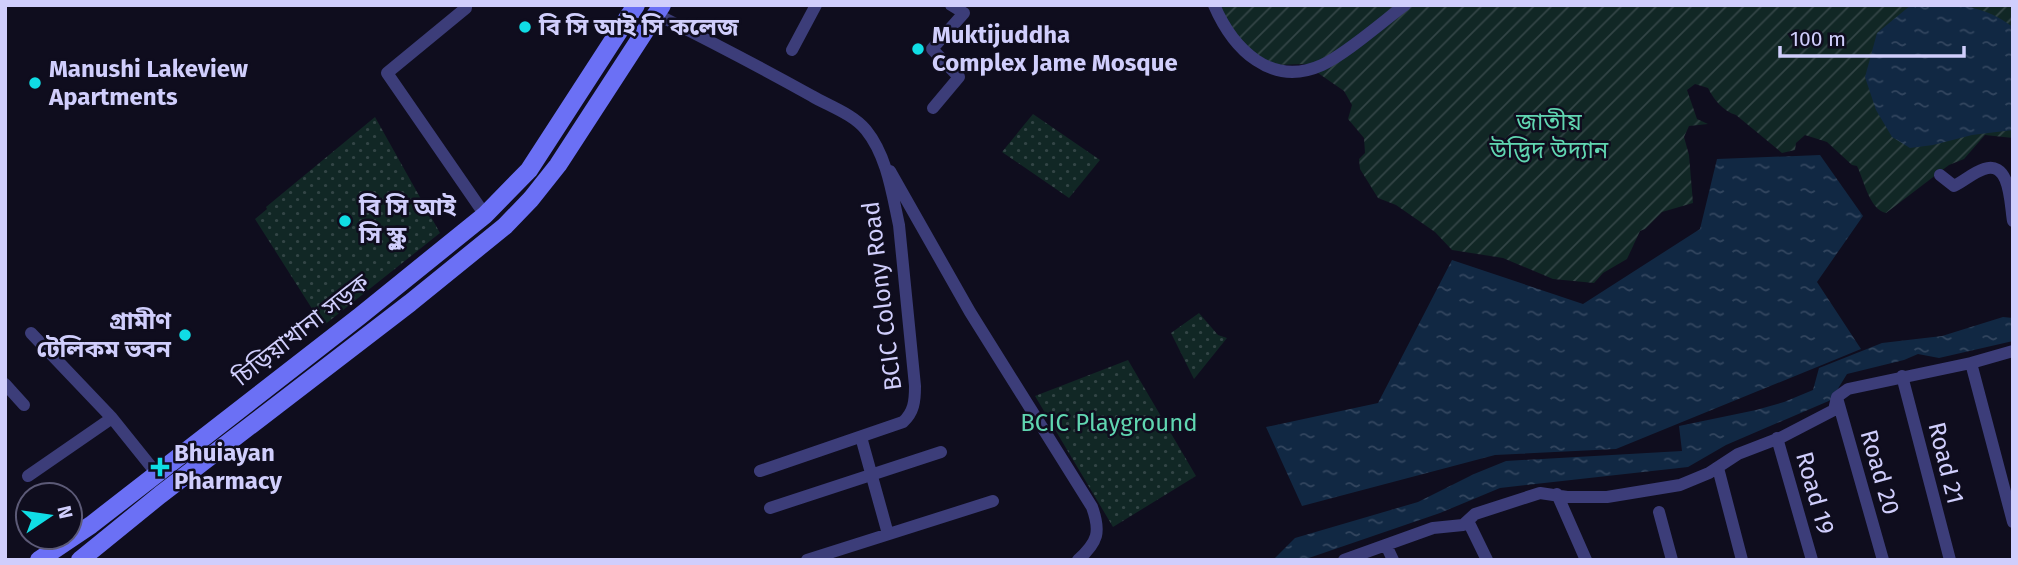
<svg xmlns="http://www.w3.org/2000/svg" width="2018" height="565" viewBox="0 0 2018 565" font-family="'Fira Sans','Noto Sans Bengali',sans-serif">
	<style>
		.park { fill: url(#park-dots) }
		.garden { fill: url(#garden-furrows) }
		.water { fill: url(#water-ripples) }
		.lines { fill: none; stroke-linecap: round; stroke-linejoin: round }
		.street { stroke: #3c3d79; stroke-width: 12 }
		.secondary { stroke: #6b70f5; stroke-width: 18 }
		.poi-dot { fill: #10dde5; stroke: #0f0d1e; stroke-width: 2.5 }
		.labels { text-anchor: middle; stroke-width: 5; stroke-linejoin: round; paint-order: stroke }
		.poi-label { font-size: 24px; font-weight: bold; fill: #d0cefc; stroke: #0f0d1e; text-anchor: start }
		.park-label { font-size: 24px; fill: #60d6b1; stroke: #0f0d1e }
		.street-label { font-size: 24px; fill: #d0cefc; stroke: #0f0d1e }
	</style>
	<defs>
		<pattern id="park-dots" width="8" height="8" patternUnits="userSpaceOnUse" patternTransform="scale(1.75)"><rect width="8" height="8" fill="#112725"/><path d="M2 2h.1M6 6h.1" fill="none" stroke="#334546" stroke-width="1.8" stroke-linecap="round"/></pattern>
		<pattern id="garden-furrows" width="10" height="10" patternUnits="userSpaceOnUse" patternTransform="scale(1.75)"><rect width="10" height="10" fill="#112725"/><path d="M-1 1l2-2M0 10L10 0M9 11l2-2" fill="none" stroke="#334546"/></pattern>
		<pattern id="water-ripples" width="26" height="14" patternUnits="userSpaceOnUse" patternTransform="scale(1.75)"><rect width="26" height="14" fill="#112843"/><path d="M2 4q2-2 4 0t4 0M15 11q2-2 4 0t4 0" fill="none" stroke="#33465f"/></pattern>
	</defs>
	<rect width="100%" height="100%" fill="#0f0d1e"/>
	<path class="park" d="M1033,114L1100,160L1069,198L1002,152Z
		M375,117L440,233L323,326L255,219L267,209L266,207Z
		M1199,313L1218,335L1227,338L1194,379L1171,333Z
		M1128,360L1196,476L1113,527L1035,396Z"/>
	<path class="garden" d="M1220,5H2013V138L1985,135L1964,159L1949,165L1886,213C1869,209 1864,180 1857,166L1852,165L1827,142L1805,135L1796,143L1795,150L1782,153L1736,115C1723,111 1714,100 1708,88L1695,84L1687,90L1697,119L1708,124L1689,126L1684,137L1689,155L1693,203L1662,212L1645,229L1640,231L1627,259L1603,273L1594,283L1553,279L1503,258L1452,250L1435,232L1396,205L1378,198L1360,169L1359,159L1365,153L1364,138L1348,119L1352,105L1344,91L1305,64L1276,65L1248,50L1226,23Z"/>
	<path class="water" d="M1911,5C1952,5 1977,1 2013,27V130L1972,135L1933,145L1910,148L1892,137L1876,110L1865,77L1877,33Z
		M1820,155L1863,216L1817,282L1861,349L1616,449L1495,455L1302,506L1266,427L1378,403L1452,260L1583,304L1700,229L1717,159Z
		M2003,317L2013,318V341L1939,358L1918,354L1904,360L1847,374L1831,400L1726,445L1688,467L1500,488L1440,513L1303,560H1273L1295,538L1418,502L1474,474L1506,461L1682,451L1679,426L1756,410L1784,402L1813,390L1819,368L1882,343L1942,336Z"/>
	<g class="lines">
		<path class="street" d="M466,5V8L387,73L485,215
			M1214,5C1233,49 1271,88 1322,65C1346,54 1382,22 1405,5
			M656,14C708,40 760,67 812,96C829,106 853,114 866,130C887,156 892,193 899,225L915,386C915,401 914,412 903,422L760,471
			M792,50L816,5
			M933,108L959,77L932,49L964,13L951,5
			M890,171L970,312L1092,507C1101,532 1098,542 1078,560
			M1940,175L1954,186C1964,181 1974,172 1984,169C2011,160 2010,205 2013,221
			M31,333L112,418L157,474
			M1971,363L2013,522
			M1902,376L1950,560
			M5,384L24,405
			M1837,398L1883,560
			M861,437L888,534
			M1777,438L1812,560
			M1718,468L1742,560
			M28,476L112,418
			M1557,494L1586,560
			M770,508L941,452
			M1659,512L1672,560
			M1468,521L1487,560
			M1386,545L1393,560
			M807,560L993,501
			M1344,560L1433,528L1463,525L1475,514L1540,493L1567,497H1607L1680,485L1709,473L1738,454L1782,437L1834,410L1837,397L1848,389L1971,363L2013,351"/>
		<path class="secondary" d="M39,560L91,525L360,316L485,215L529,170L636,5
			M80,560L160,495L410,303L505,226L531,199L558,165L662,5"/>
	</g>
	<g class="poi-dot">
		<circle cx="525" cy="27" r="7"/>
		<circle cx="918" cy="49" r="7"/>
		<circle cx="35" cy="83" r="7"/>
		<circle cx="345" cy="221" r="7"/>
		<circle cx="185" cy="335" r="7"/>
		<path d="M156.5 456.5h7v7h7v7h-7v7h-7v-7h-7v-7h7z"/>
	</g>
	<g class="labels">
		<g class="poi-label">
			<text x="539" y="35">বি সি আই সি কলেজ</text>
			<text x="932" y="43">Muktijuddha<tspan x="932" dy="28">Complex Jame Mosque</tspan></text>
			<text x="49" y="77">Manushi Lakeview<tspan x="49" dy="28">Apartments</tspan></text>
			<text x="359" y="215">বি সি আই<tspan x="359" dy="28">সি স্কুল</tspan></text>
			<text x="171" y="329" text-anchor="end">গ্রামীণ<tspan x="171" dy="28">টেলিকম ভবন</tspan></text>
			<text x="174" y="461">Bhuiayan<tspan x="174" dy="28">Pharmacy</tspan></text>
		</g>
		<g class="park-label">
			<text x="1549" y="130">জাতীয়<tspan x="1549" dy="28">উদ্ভিদ উদ্যান</tspan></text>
			<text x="1109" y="431">BCIC Playground</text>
		</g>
		<g class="street-label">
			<text transform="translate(882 296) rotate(-97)" y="8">BCIC Colony Road</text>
			<text transform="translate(301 330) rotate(-38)" y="8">চিড়িয়াখানা সড়ক</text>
			<text transform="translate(1946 463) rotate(76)" y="8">Road 21</text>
			<text transform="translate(1880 472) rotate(74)" y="8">Road 20</text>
			<text transform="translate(1815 493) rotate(74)" y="8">Road 19</text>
		</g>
	</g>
	<rect width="2018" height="565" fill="none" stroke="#d0cefc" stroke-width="14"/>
	<g transform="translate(49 516) rotate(77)"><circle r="33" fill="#0f0d1e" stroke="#5c5a77" stroke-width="2"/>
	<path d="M0-5L12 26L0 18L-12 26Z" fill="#10dde5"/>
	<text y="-10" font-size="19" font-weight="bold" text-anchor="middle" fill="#d0cefc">N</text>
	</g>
	<path d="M1780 46v10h184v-10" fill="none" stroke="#d0cefc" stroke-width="3.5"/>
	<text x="1790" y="46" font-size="21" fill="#d0cefc" stroke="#0f0d1e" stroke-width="5" paint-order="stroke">100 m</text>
</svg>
